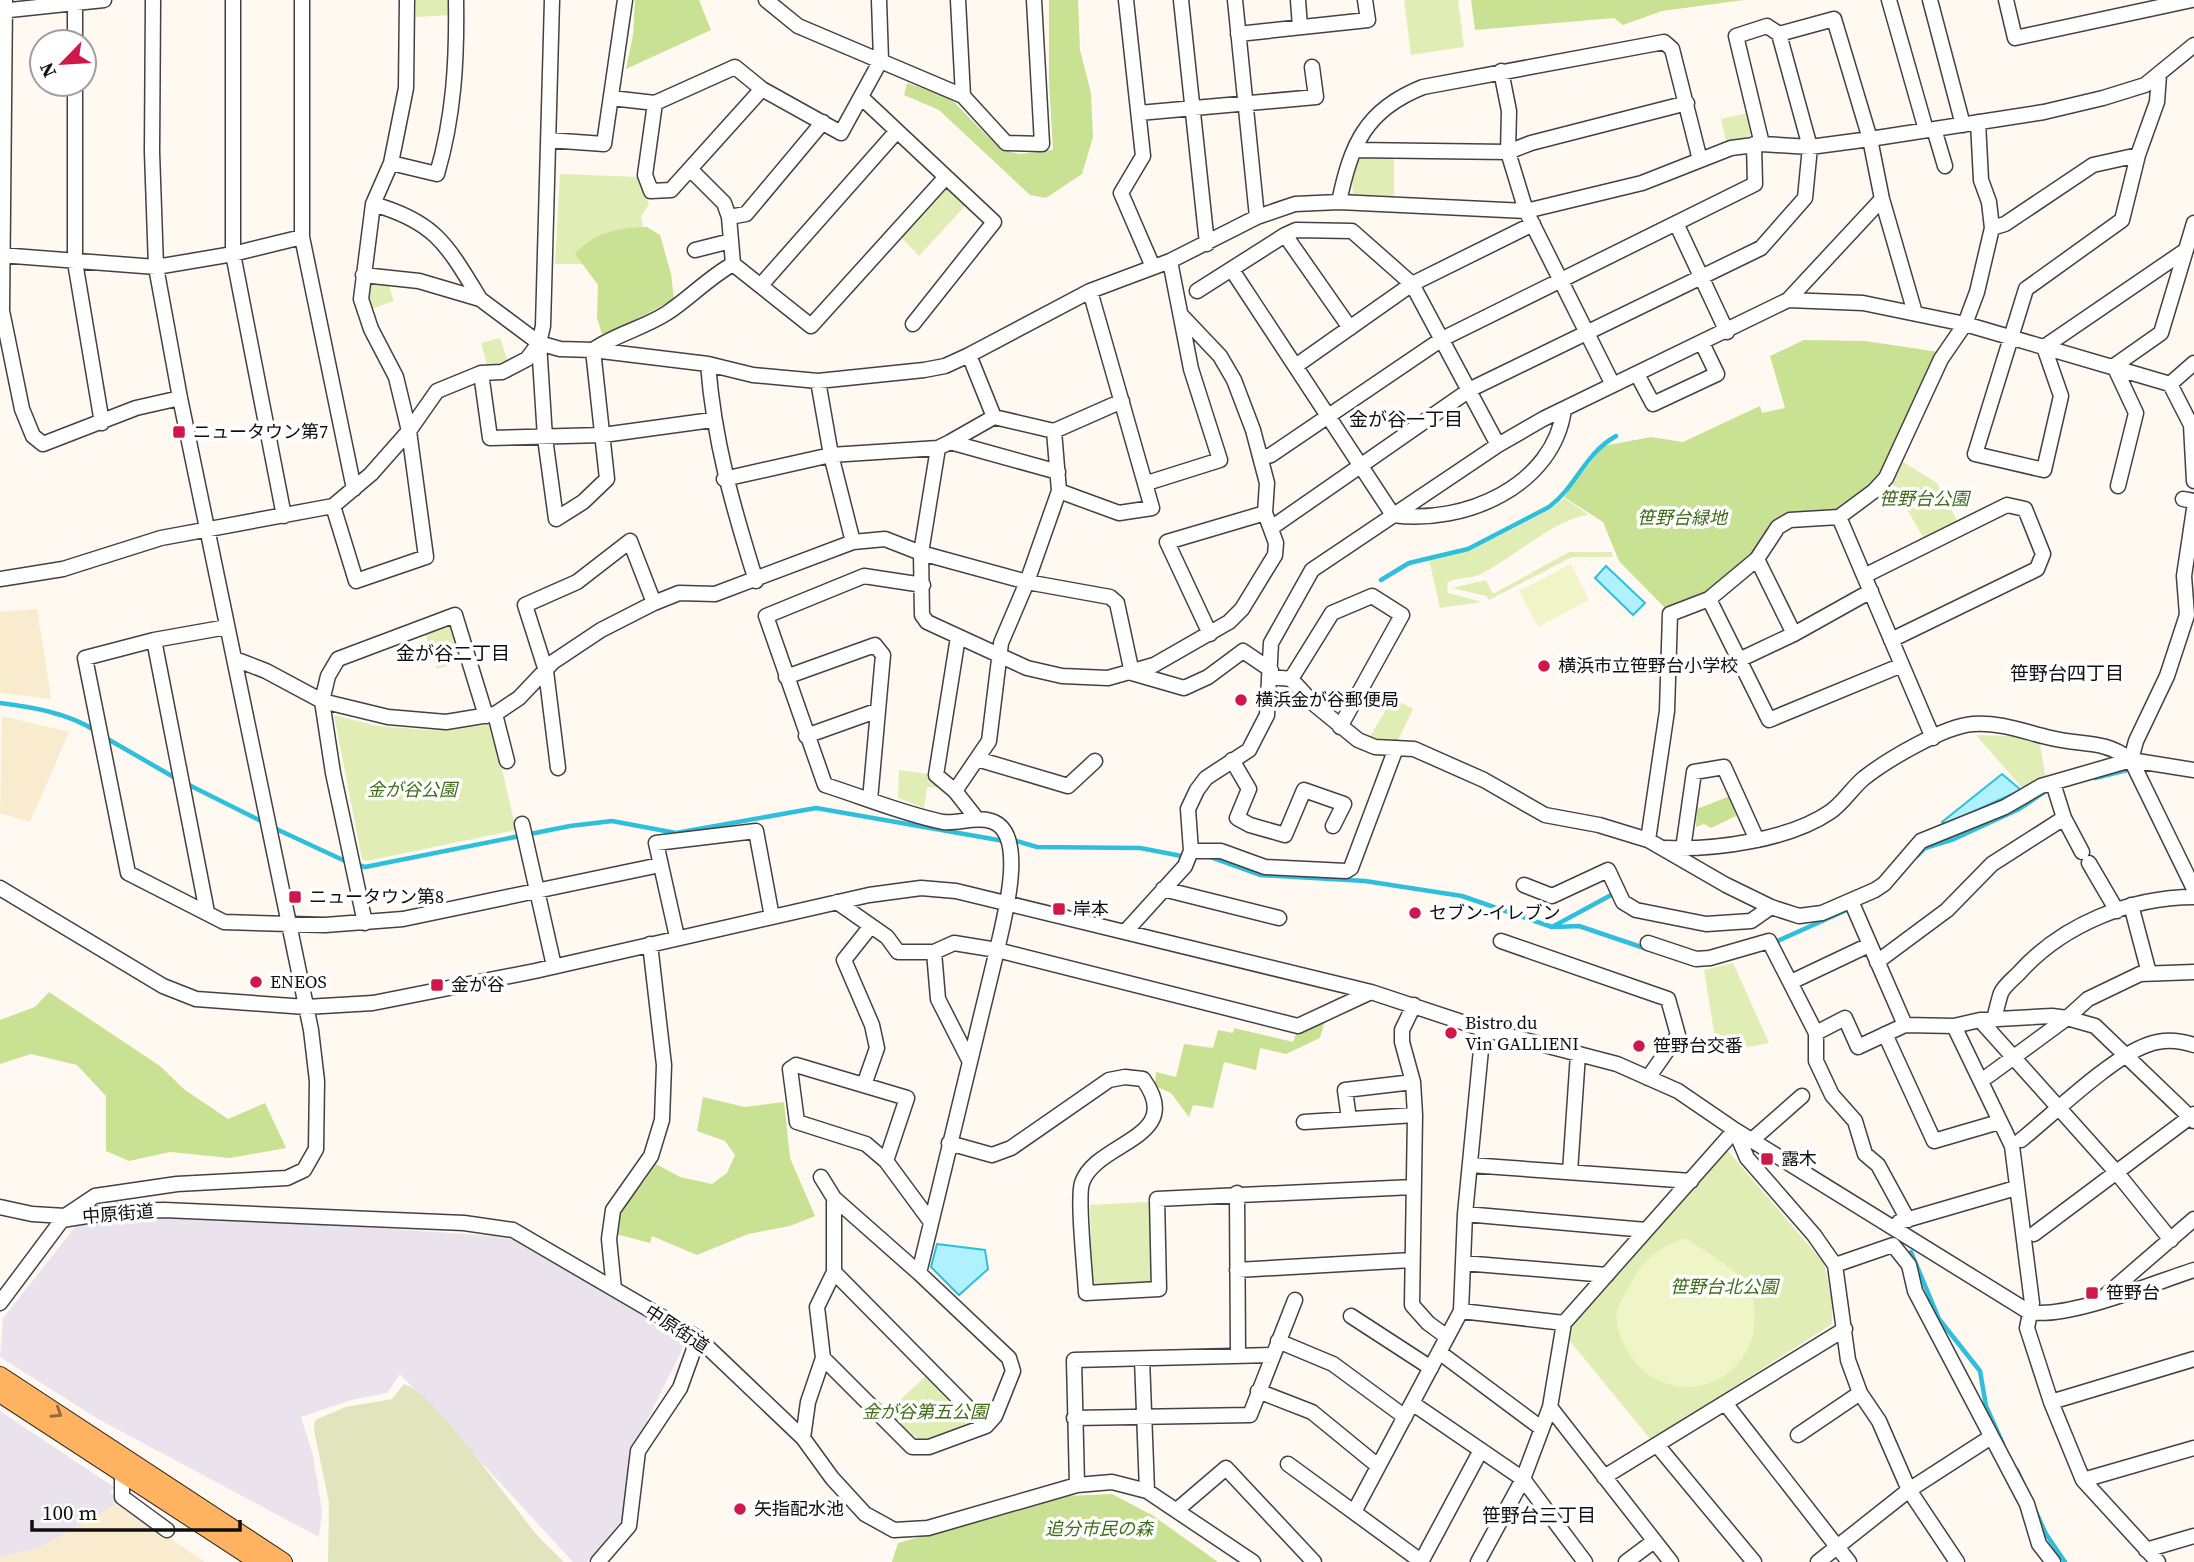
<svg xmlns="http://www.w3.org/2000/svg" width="2194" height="1562" viewBox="0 0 2194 1562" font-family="'Source Serif 4','Noto Sans JP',serif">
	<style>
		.industrial { fill: #eae3ee }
		.farmland { fill: #f9ebcd }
		.green { fill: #e0eeb5 }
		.forest { fill: #c8e193 }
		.cemetery { fill: #e1e5be }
		.pitch { fill: #f0f5c8 }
		.water { fill: #aff2fd; stroke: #2ebfdc; stroke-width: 2 }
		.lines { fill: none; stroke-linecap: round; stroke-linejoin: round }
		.stream { stroke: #2ebfdc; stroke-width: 4.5 }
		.minor-casing { stroke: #424242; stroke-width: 17 }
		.major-casing { stroke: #202020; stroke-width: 20 }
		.minor { stroke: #fff; stroke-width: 14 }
		.major { stroke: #ffb361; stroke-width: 18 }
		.oneway { stroke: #93693c }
		.poi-dot { fill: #cf174b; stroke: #fff; stroke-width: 2.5 }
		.labels { text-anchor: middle; stroke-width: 7; stroke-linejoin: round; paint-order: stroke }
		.poi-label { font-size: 18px; fill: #0f0f0f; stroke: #fff; text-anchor: start }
		.park-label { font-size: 18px; font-style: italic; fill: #3e6f17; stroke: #fff }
		.street-label { font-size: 18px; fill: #0f0f0f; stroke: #fff }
		.neighbourhood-label { font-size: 19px; fill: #0f0f0f; stroke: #fff }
	</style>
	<rect width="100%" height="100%" fill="#fff9f1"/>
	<path class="industrial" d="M169,1214L495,1236L515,1240L682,1339L683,1348L629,1457L623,1519L587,1562H573L400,1374L387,1393L351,1400L301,1417L313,1455L322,1511L319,1537L98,1419L0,1357L3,1318L76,1226Z
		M0,1411L114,1487L110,1491L119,1503L39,1548L0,1557Z"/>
	<path class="farmland" d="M37,609L51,699L0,693V612Z
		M2,716L69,732L30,822L0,813Z
		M119,1503L205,1562H0V1557L39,1548Z"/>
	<path class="green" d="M416,0H451V15L416,17Z
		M1404,0H1458L1464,47L1411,55Z
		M1748,113L1752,132L1748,137L1726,142L1721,119Z
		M1363,157H1394V196L1353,194C1352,181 1350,165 1363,157Z
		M560,174L640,177L649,204L641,216L645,240L591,264H555Z
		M948,188L966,205L919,256L900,236Z
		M365,283L389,286L394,301L368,310Z
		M500,338L508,362L488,368L481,343Z
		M1897,458L1937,483L1959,524L1926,542L1890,480Z
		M1564,498L1589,515C1556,518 1512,559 1479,575C1469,579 1457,577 1447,583L1448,593L1482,602L1440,608L1429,559L1469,551L1551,509Z
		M1569,552H1612L1613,557H1572L1489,600L1486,596L1452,588L1486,580L1493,594Z
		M444,623L449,625L462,661L437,669L424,630Z
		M1393,698L1413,709L1398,740L1369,738Z
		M334,715L377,726L427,730L492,725L516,830L367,861L362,859Z
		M1976,735L2014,736L2040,744L2046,780L2024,790Z
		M899,770L928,774L942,788L927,787L924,808L898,798Z
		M1733,963L1769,1043L1748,1047L1715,1038L1704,970Z
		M1727,1150L1824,1263L1832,1302V1324L1651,1440L1569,1340L1573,1323Z
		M1150,1202L1154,1279L1149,1285L1095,1286L1092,1283L1090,1205Z
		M927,1375L971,1419L968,1428L920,1441L887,1412Z"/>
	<path class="forest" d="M635,0H699L711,30L626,69L633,35Z
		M1049,0H1078L1080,50L1091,93L1093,137L1082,174L1046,198L1030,195L939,110L904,95L907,83L949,97L1000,149L1019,154L1053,150L1049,81Z
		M1471,0H1744L1662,11L1623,25L1614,18L1475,30Z
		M647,227L660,235L671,274L674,299L621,328L602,334L597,318L598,285L575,254C595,232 617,228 647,227Z
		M1804,340L1865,341L1939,352L1894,454L1872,490L1838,511L1791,517L1746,563L1710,593L1665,608L1619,561L1603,522L1564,497L1603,446L1651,437L1683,442L1760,406L1762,413L1785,408L1770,356Z
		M1730,796L1736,816L1711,828L1704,824L1696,827L1697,809Z
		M49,992L160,1066L185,1090L228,1119L265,1103L286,1148L230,1158L170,1152L129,1161L106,1151V1096L77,1065L31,1054L0,1064V1020L35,1007Z
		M1325,1020L1320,1038L1286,1054L1260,1048L1256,1070L1224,1062L1213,1108L1193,1105L1189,1117L1171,1093L1155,1086L1156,1072L1176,1077L1184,1044L1213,1048L1218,1030L1233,1033L1234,1028L1293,1042L1297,1031Z
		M703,1097L745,1107L784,1102L790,1158L815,1216L790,1226L748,1234L697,1255L652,1236L650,1243L616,1234L622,1204L643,1183L656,1164L680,1177L712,1184L727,1173L735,1155L725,1141L697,1131Z
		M1112,1494L1152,1515L1218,1562H892L898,1543L1068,1496Z"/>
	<path class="cemetery" d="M404,1384C433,1392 513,1507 537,1535C545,1544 555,1553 564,1562H328L329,1503L314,1430L315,1420L346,1407L392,1399Z"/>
	<path class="pitch" d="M1571,564L1589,600L1538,627L1519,591Z
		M1685,1238C1702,1250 1743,1272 1752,1291C1753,1295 1753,1302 1754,1307C1764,1384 1665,1420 1626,1348C1619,1334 1612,1317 1620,1303C1639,1267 1646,1252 1685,1238Z"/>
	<path class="water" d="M1606,566L1645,603L1633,615L1595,578Z
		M2002,774L2021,790L1944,825L1942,822Z
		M937,1244L985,1250L988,1269L959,1295L931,1267Z"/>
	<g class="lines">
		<path class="stream" d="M1381,580L1409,563L1468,549L1549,507C1577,486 1584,454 1616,436
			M0,703C32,707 68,713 96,731
			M106,738L177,779
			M2095,778L2131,769
			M185,783L265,823
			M272,827L345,861L365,867L570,826L612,821L676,833L816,808L1004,841
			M1013,840L1037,847L1140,848L1187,857
			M1917,856L1925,848L1954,839L2019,809L2046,791
			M1210,857L1260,875L1365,881L1462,896L1552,927L1613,894
			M1555,927L1579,926L1647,949
			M1773,943L1851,908
			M1911,1252L1939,1319L1980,1371L1986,1406L2003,1444
			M2017,1470L2046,1534L2065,1562"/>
		<defs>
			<path id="minor" d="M5,0L2,311L22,409L33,436L43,444L136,408L180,398
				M233,0V254L284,516
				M302,0V237L354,489
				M766,0L798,26L963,96L1006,143L1042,144L1034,0
				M958,0L963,96
				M1126,0L1143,156L1121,193L1153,267
				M1181,0L1207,244
				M1235,0L1257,217
				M1298,0L1300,27
				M1889,0L1926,130
				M1930,0L1963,125
				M2006,0L2015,38L2192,0
				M75,3V42
				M0,11L104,0
				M1238,34L1368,20L1365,0
				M1501,71L1509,111L1508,152L1526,211L1613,385
				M2159,75L2157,102L2138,155L2122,220L2026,289L1975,454L2044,470L2061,396L2044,347L2186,250
				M75,84V262L102,423
				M611,98L655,103L735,67L762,89L841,133L881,60L879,0
				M862,98L994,222L913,324
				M655,103L645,175L651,191L671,190L762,89
				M1139,113L1316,97L1312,67
				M1934,129L1945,166
				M548,140L604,144L625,0
				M1354,150L1508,152L1531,143L1687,103
				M391,163L437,174C454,116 457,60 456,0
				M691,170L724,203L729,217L733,264L811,326L945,178
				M1882,199L1915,313
				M1339,202C1351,145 1365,110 1423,87L1664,42L1672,49L1700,160
				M373,204C436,222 447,245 480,299
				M729,217L746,214L823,122
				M1676,223L1727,332
				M1992,228L2005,224L2093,165L2138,155
				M1285,235L1296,230L1352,231L1412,284L1498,445
				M695,250L731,241
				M0,255L156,267L233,254L302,237
				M1232,270L1393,515C1464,525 1554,486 1564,409
				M363,275L419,281L480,299L539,343L545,438L556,519L583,502L607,479L593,350C616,334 644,328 667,313C690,298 708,278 733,264
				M761,285L897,131
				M1197,291L1285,235L1350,328
				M1788,300L1863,303L1965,324L2170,384L2191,425L2194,481
				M539,343L543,326L552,0
				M969,355L994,417L1054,431L1122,401
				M708,364C714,442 733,507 756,581
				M1297,365L1412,284L1533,224
				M481,373L490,438L603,435L712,420
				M1637,374L1653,404L1717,374L1702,343
				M818,381L831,455L853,542
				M2170,384L2194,363
				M950,442L994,417
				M938,448L921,553L922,615L927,622L1027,668L1062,676L1108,678L1154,665L1229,622L1242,609L1275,555L1276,543L1265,513L1267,483L1253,430L1234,380L1220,356L1182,316
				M1261,458L1271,455L1442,339L1755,184L1754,144
				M724,479L831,455L938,448L950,442L1058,472
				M1147,483L1220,460L1191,369L1170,261
				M2118,486L2136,413L2114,366L2161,333L2194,223
				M1059,491L1119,513L1152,508L1090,291
				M2183,499L2194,501
				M333,506L356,581L426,557L409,431L396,377L371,329L361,299L373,204L391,163L406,88L407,0
				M1839,517L1933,738
				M1271,528L1471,389L1761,248L1805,198L1810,147L1779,34
				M1757,559L1794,634
				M1864,576L2007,505L2025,509L2043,554L2037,569L1891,640
				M0,579L63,569L161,538L333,506L371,474L409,431L437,391L481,373L502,372L527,359L539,343L560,349L593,350L708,364L753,375L818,381L924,370L945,366L969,355L1090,291L1170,261L1257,217L1295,204L1339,202L1526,211L1642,183L1731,148L1762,144L1810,147L1870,139L2044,112L2103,98L2145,85L2194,45
				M1709,599L1769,720L1902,665
				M227,627L154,640L85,658L128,873L224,922L325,925L403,919L660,865
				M1210,634L1167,542L1265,513
				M958,637L936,775L955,791L977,819
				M154,640L207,912
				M235,659L266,671L322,701L388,717L446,722L495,714L519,698L553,662L601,630L654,603L679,593L715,594L853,542L885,539L921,553L1027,582L1110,597L1117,603L1132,673
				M1741,659L1794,634L1871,591
				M1132,673L1184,688L1208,677L1243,651L1271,670
				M786,677L875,645L883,655L870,800
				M1271,677L1291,679L1314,704L1358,740L1375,747L1414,749L1484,780L1545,815L1599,825L1648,840L1726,885L1771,907L1799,916L1822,913L1875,890L1884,884L1921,841L2005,807L2041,786L2131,760L2194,770
				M1291,679L1332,613L1372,596L1402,615L1340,727
				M495,714L507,761
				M806,736L876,711
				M977,759L1068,786L1095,761
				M1232,760L1249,789L1237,818L1250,825L1285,835L1304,790L1344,804L1333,826
				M2131,760L2136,741L2167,676L2187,615L2184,576L2194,509
				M558,768L546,671L525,605L577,582L630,541L654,603
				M2053,783L2064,818L2082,852
				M955,791L989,741L1001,643L1027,582L1059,491L1054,431
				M522,824L554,966
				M1648,840L1667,711L1670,614L1709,599L1757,559L1778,527L1790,520L1839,517L1874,491L1886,478L1941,359L1965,324L1977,292L1992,228L1989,202L1981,180L1978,122
				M1666,848C1715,850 1789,840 1830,812C1843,803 1852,788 1864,778C1887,760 1944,726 1973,724C2000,722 2025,732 2051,738C2083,746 2103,739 2131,760L2194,889
				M1683,849L1694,772L1724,767L1757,840
				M1191,851H1221L1265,867L1346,871L1351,868L1396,748
				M2089,863L2117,911
				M1524,885L1552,896L1608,870L1623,902L1636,910L1706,924L1751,921L1771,907
				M0,888L163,986L196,999L306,1007L373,1003L535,971L869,895L921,888L956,891L1371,992L1483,1029L1617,1064L1678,1091L1735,1130L2029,1312C2069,1319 2153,1283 2194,1270
				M1163,889L1279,918
				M1851,901L1905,1025
				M837,902L887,937L898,952H934L954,943L997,950L1298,1026L1371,992
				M2131,905L2149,973
				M365,923L333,773L322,701L328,676L338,659L455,615L486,716
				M1126,931L1185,866L1191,851L1188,809L1197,790L1206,778L1249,750L1267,715L1271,643L1312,570L1498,445L1543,419L1788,300L1882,199L1870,139L1834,19L1779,34L1767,26L1736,36L1762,144
				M677,937L656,843L756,831L772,917
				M1501,941L1668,999L1678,1035L1648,1078
				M1648,943L1696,959L1710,958L1769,941L1816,1033V1061L1832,1095L1855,1121L1865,1154L1878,1165L1908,1220
				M934,952L938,999L970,1062
				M1877,962L1947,910L1992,864L2064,818
				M1791,982L1869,945
				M1414,1005L1402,1030V1042L1413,1082L1415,1115L1412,1305L1428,1323L1447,1337
				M1980,1020L2117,1173L2171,1240
				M1994,1020C1996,1011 1998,1002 2001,993C2004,986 2013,979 2019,973C2062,925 2130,897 2194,897
				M1954,1026L2012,1146L2032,1303L2027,1328L2051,1402L2083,1480L2158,1562
				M1816,1033L1845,1018L1858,1047L1905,1025L1954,1026L1980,1020L2052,1016L2067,1018L2095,1026L2194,1121
				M1885,1034L1934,1141L1999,1122
				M1988,1076L2067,1018L2088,999L2140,974L2194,972
				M864,1085L877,1048L872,1025L844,960L871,926
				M1349,1119L1345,1090L1413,1082
				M1304,1122L1415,1115
				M1752,1140L1802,1096
				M2021,1140C2052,1115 2112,1057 2147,1045C2162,1039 2179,1040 2194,1045
				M949,1143L992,1155L1011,1148L1109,1080L1125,1077L1143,1079C1187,1139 1096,1141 1082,1183C1077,1198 1085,1272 1086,1293L1159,1289L1157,1199L1413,1187
				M886,1161L907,1098L796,1065L790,1069L797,1122L866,1144L886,1161L931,1222
				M1470,1165L1691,1181
				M1570,1172L1578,1054
				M1237,1193L1238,1355
				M834,1198L919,1273
				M0,1207L32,1214L65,1216
				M1465,1214L1646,1230
				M62,1220L118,1211L164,1210L464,1223L513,1230L698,1338L803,1438L832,1478L865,1514L894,1530L928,1528L1077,1485L1112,1482L1147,1491L1253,1562
				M1899,1222L2016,1188
				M2034,1234L2194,1114
				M1463,1263L1607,1275
				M1835,1265L1893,1245L1909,1265L1915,1291L2027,1504L2039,1544L2053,1562
				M1237,1270L1412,1260
				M834,1272L986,1426
				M614,1289L609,1239L613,1210L651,1156L662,1120L664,1065L650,944
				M2105,1296L2194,1219
				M0,1303L65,1216L95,1196L177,1184L287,1178L304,1170L316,1149L317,1081L311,1030L180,398L156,267L152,152L153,0
				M1461,1311L1564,1323
				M1351,1316L1431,1368
				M1278,1341L1333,1364L1405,1417
				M1439,1352L1541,1428
				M823,1358L912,1447H929L986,1426L995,1416L1013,1371L1009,1358L919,1273L997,950C1003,922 1029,832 991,821C975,816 958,824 943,822C903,814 863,797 825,785L766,616L864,576L923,585
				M1142,1359L1147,1491
				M1258,1391L1312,1412L1378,1466
				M2051,1402L2194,1359
				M1412,1403L1523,1479L1585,1562
				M1725,1403L1849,1562
				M1550,1407L1671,1562
				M1074,1418L1250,1415L1295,1300
				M1798,1435L1860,1393
				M803,1438L808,1402L823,1358L817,1307L834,1272V1198L821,1177
				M1657,1445L1754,1562
				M1288,1464L1422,1562
				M122,1473V1497L167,1530
				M1604,1477L1845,1329
				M2083,1480L2194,1448
				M1077,1485L1074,1360L1273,1355
				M1178,1509L1226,1468L1314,1562
				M1354,1512L1461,1311L1465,1214L1483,1029
				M2146,1550L2194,1536
				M598,1562L629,1526L638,1451L680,1388L698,1338
				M1421,1562L1481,1450
				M1478,1562L1523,1479L1550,1407L1564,1323L1735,1130L1747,1158L1814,1235L1835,1265L1848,1360L1860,1393L1879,1421L1909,1490L1957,1562
				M1626,1562L1654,1541
				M1818,1562L1909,1490L1991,1437"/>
			<path id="major" d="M0,1376L283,1562
				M0,1393L259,1562"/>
		</defs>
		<use href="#minor" class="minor-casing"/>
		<use href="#major" class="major-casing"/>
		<use href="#minor" class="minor"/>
		<use href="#major" class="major"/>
	</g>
	<defs><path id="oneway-chevron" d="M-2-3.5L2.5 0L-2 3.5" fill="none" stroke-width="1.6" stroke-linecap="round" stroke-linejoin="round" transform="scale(1.75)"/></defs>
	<use class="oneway" href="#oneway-chevron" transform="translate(57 1413) rotate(33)"/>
	<g class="poi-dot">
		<rect x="172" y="425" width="14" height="14" rx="3.5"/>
		<circle cx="1544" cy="666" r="7"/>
		<circle cx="1241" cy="700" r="7"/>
		<rect x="288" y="890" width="14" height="14" rx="3.5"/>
		<rect x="1052" y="902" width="14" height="14" rx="3.5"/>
		<circle cx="1415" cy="913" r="7"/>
		<circle cx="256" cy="982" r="7"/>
		<rect x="430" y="978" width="14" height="14" rx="3.5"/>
		<circle cx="1451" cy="1033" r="7"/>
		<circle cx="1639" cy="1046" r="7"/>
		<rect x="1760" y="1152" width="14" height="14" rx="3.5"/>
		<rect x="2085" y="1286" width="14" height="14" rx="3.5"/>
		<circle cx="740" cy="1509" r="7"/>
	</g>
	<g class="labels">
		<g class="poi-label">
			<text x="193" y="438">ニュータウン第7</text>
			<text x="1558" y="672">横浜市立笹野台小学校</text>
			<text x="1255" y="706">横浜金が谷郵便局</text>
			<text x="309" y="903">ニュータウン第8</text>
			<text x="1073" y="915">岸本</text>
			<text x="1429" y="919">セブン-イレブン</text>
			<text x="270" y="988">ENEOS</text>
			<text x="451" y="991">金が谷</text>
			<text x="1465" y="1029">Bistro du<tspan x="1465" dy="21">Vin GALLIENI</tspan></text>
			<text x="1653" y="1052">笹野台交番</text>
			<text x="1781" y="1165">露木</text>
			<text x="2106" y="1299">笹野台</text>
			<text x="754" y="1515">矢指配水池</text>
		</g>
		<g class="park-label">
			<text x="1924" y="505">笹野台公園</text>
			<text x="1682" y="524">笹野台緑地</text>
			<text x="412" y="796">金が谷公園</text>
			<text x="1724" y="1293">笹野台北公園</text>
			<text x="925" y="1418">金が谷第五公園</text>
			<text x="1099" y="1535">追分市民の森</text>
		</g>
		<g class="street-label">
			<text transform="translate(118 1214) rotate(-5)" y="6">中原街道</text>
			<text transform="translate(677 1329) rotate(33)" y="6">中原街道</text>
		</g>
		<g class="neighbourhood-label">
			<text x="1406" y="426">金が谷一丁目</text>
			<text x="453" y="660">金が谷二丁目</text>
			<text x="2067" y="680">笹野台四丁目</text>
			<text x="1539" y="1522">笹野台三丁目</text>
		</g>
	</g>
	<g transform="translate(63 63) rotate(245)"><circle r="33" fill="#ffffff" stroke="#9f9f9f" stroke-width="2"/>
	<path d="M0-5L12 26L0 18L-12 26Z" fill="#cf174b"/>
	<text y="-10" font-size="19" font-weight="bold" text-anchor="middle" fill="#0f0f0f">N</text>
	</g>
	<path d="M32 1520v10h208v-10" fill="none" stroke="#0f0f0f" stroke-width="3.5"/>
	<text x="42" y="1520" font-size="21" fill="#0f0f0f" stroke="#ffffff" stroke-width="5" paint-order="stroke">100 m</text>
</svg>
